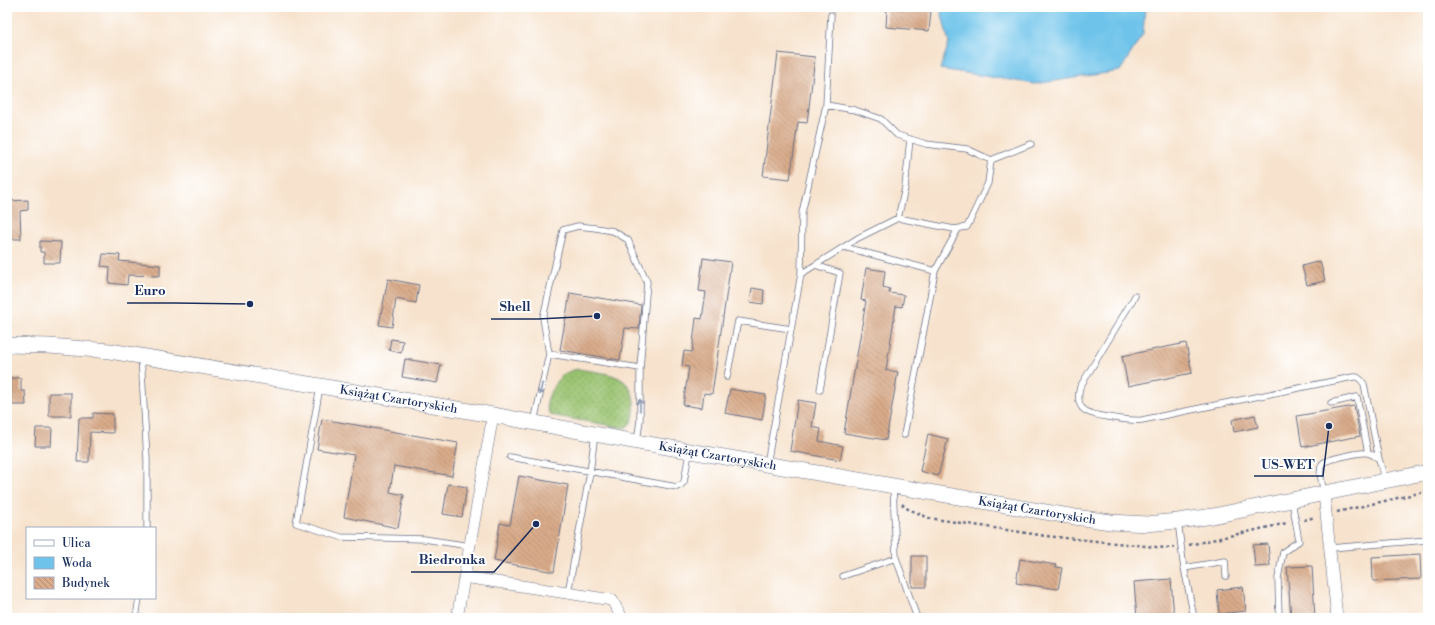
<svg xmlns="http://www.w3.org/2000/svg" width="1435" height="625" viewBox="0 0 1435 625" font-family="'Libre Bodoni',serif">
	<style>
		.grass { fill: url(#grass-dots); stroke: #5a7866 }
		.water { fill: #6dc3ea; stroke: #4479a4 }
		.building { fill: url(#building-back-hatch) }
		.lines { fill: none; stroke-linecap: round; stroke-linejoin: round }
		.lane-casing { stroke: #686e85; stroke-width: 7 }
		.street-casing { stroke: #686e85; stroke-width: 12 }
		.secondary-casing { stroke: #686e85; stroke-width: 16 }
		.path { stroke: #686e85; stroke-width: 2.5; stroke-dasharray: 3 3; stroke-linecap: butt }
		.lane { stroke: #fff; stroke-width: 5.5 }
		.street { stroke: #fff; stroke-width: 11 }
		.secondary { stroke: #fff; stroke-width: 15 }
		.oneway { stroke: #8d97ae }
		.labels { text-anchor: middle; stroke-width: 4; stroke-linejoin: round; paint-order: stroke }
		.street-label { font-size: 12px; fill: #1b2f5e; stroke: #fff }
		.leader { fill: none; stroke: #1b2f5e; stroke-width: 1.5 }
		.callout-dot { fill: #1b2f5e; stroke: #fff; stroke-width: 1.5 }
		.callout-label { font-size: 13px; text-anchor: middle; font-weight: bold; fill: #1b2f5e; stroke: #fff; stroke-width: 4; stroke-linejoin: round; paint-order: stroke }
	</style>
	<defs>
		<pattern id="grass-dots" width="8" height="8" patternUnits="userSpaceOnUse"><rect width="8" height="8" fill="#99c26e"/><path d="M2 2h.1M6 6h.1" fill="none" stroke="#7c9e5e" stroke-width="1.8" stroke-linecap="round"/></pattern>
		<pattern id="building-back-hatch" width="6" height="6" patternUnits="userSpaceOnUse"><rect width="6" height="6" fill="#d9ab8a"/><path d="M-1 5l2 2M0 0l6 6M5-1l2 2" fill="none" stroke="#af8c74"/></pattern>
	</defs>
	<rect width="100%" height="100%" fill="#fff"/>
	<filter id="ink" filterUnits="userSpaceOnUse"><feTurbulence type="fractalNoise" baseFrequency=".025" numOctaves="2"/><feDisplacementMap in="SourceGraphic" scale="8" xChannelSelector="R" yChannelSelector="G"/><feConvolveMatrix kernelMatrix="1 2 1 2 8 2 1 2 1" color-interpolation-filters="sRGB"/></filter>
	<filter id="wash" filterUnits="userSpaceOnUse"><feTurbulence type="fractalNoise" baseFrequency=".012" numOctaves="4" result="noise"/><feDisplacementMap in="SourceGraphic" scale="16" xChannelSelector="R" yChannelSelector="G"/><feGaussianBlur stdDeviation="0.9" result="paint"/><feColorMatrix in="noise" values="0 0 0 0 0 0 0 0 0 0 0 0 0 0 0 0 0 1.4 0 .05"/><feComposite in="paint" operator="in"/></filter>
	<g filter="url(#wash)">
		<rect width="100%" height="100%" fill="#f7e3cd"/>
		<path class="grass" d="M578,369C609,374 637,373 634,413C633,420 630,426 624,428L550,415C549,412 547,409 547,406C546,401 549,397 550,393C557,379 562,372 578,369Z"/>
		<path class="water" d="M940,7H1145L1143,34L1120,71L1035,84L940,69L949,43Z"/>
		<g id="blocks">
			<path class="building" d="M887,8L931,11L929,31L886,27Z
				M778,53L815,57L807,123L798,122L790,179L763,176Z
				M28,200V210L20,211L21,239H9L7,201Z
				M40,241L61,242L60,263H44V252H40Z
				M103,254L120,255L119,261L160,265V276L128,275L127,285L109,283L110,267L101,266Z
				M703,258L731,262L712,394L704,393L702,408L683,405L689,367L682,366L684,351L692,352L696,318L702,319L706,292L699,291Z
				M1320,261L1325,281L1307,285L1302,266Z
				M866,268L885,271L883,287L890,289L889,293L904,295L902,307L896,306L886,370L898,372L886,440L844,433L866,301L861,300Z
				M388,279L419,285L416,303L396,299L392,327L379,325Z
				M752,288L764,290L763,304L750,302Z
				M570,293L641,305L639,329L625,328L620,360L560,350Z
				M391,339L403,341L401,353L389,350Z
				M1186,343L1192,373L1128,386L1122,356Z
				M405,359L441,365L437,383L402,377Z
				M11,378H21V391H25L26,405H11Z
				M730,389L766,395L762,420L725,413Z
				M49,393H71V416H49Z
				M798,400L816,403L812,427L821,429L819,441L843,446L840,460L790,451Z
				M1354,406L1360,436L1302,447L1297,416Z
				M93,413L113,414V433L90,432L89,462H77L79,418H93Z
				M1255,415L1258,427L1234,432L1232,420Z
				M322,419L458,443L452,476L394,466L390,492L404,495L398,528L344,517L354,455L317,449Z
				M36,428H52L51,446H35Z
				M928,434L948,439L938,476L920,471Z
				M519,476L568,485L554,572L494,561L500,523L510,525Z
				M448,484L467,487L462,517L443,514Z
				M1268,544L1270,566L1255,567L1253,545Z
				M1420,554L1421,579L1373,581L1372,557Z
				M912,556H926V587H912Z
				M1020,559L1056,565V567L1062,568L1058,589L1016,583Z
				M1312,566L1315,618H1291L1287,567Z
				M1171,579L1174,618H1137L1134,582Z
				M1243,587L1246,611L1219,614L1217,590Z"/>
		</g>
	</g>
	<g filter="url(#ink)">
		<use href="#blocks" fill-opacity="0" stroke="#686e85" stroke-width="1"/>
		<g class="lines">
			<defs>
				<path id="lane" d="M826,105L831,15
					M991,160L1031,144
					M898,218L905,188L910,139
					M844,247L935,271
					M815,265L840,273L820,390
					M1135,296L1080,387C1074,411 1088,414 1107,417C1119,419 1130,421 1142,420L1353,377H1357L1361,380L1364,384L1379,459
					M549,354L640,368
					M141,356L147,459V528
					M727,377L738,321L791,329
					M320,387L296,523L341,537L424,539L470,546
					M1331,403L1357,397L1368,453
					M534,422L549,354L543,318L563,230L578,226L596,228L613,231L628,240L647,282L640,368V420L637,442
					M904,435L935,271L958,229
					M510,457L677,487L681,485L684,482L689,453
					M767,464L801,274L858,238L898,218L954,229L967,227L988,183L991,160L967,149L926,144L897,135L881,119L855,110L826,105L802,213L801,274
					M893,486L896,558L917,618
					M1324,492C1322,483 1318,471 1322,464C1325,459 1362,452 1368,453C1372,454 1376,457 1379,459L1382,469L1383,481
					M1178,521L1183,562L1194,618
					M1330,548L1428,540
					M1184,568L1225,561L1226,576
					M843,576L896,558
					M568,593L590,472L595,434
					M136,618L139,598
					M1279,618L1278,578L1283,552L1299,541L1292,501"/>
				<path id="street" d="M1324,494L1337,618
					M464,577L612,600L622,618
					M457,618L493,415"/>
				<g id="secondary">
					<path id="s1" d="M7,345L49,346L110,351L493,415L637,442L1075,517L1111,522L1147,524L1178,521L1213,516L1428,472"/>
				</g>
			</defs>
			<use href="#lane" class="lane-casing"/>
			<use href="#street" class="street-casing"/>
			<use href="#secondary" class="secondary-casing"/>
			<path class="path" d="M902,504L906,508L929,518L1046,536L1166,548L1174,547
				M1337,512L1428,491
				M1304,520L1315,517
				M1189,545L1287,523"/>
			<use href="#lane" class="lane"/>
			<use href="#street" class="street"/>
			<use href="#secondary" class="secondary"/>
		</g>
		<defs><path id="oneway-shaft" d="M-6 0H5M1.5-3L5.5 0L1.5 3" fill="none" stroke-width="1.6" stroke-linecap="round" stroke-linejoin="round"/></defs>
		<g class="oneway">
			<use href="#oneway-shaft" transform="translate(541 389) rotate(102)"/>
			<use href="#oneway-shaft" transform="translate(640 405) rotate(-90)"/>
		</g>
	</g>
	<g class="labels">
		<g class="street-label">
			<text dy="4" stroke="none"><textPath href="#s1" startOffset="396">Książąt Czartoryskich</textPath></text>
			<text dy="4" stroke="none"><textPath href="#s1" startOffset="720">Książąt Czartoryskich</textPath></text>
			<text dy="4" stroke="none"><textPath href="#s1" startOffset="1044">Książąt Czartoryskich</textPath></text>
		</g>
	</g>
	<path class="leader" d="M250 304L174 303H127M597 316L538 319H491M1329 426L1323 476H1254M536 524L494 572H411"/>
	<g class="callout-dot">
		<circle cx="250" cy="304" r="4"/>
		<circle cx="597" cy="316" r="4"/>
		<circle cx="1329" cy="426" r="4"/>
		<circle cx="536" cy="524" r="4"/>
	</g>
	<g class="callout-label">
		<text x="150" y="295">Euro</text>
		<text x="515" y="311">Shell</text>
		<text x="1288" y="469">US-WET</text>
		<text x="452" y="564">Biedronka</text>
	</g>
	<rect width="1435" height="625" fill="none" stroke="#fff" stroke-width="24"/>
	<rect x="26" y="527" width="130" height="72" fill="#ffffff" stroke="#a4acbf"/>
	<rect x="34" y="540" width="20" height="6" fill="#ffffff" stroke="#a4acbf"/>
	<text x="62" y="547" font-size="12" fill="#1b2f5e">Ulica</text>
	<rect x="34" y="557" width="20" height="12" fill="#6dc3ea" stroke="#a4acbf"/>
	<text x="62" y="567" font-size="12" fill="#1b2f5e">Woda</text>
	<rect x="34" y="577" width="20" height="12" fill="url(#building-back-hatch)" stroke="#a4acbf"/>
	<text x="62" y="587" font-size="12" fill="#1b2f5e">Budynek</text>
</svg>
